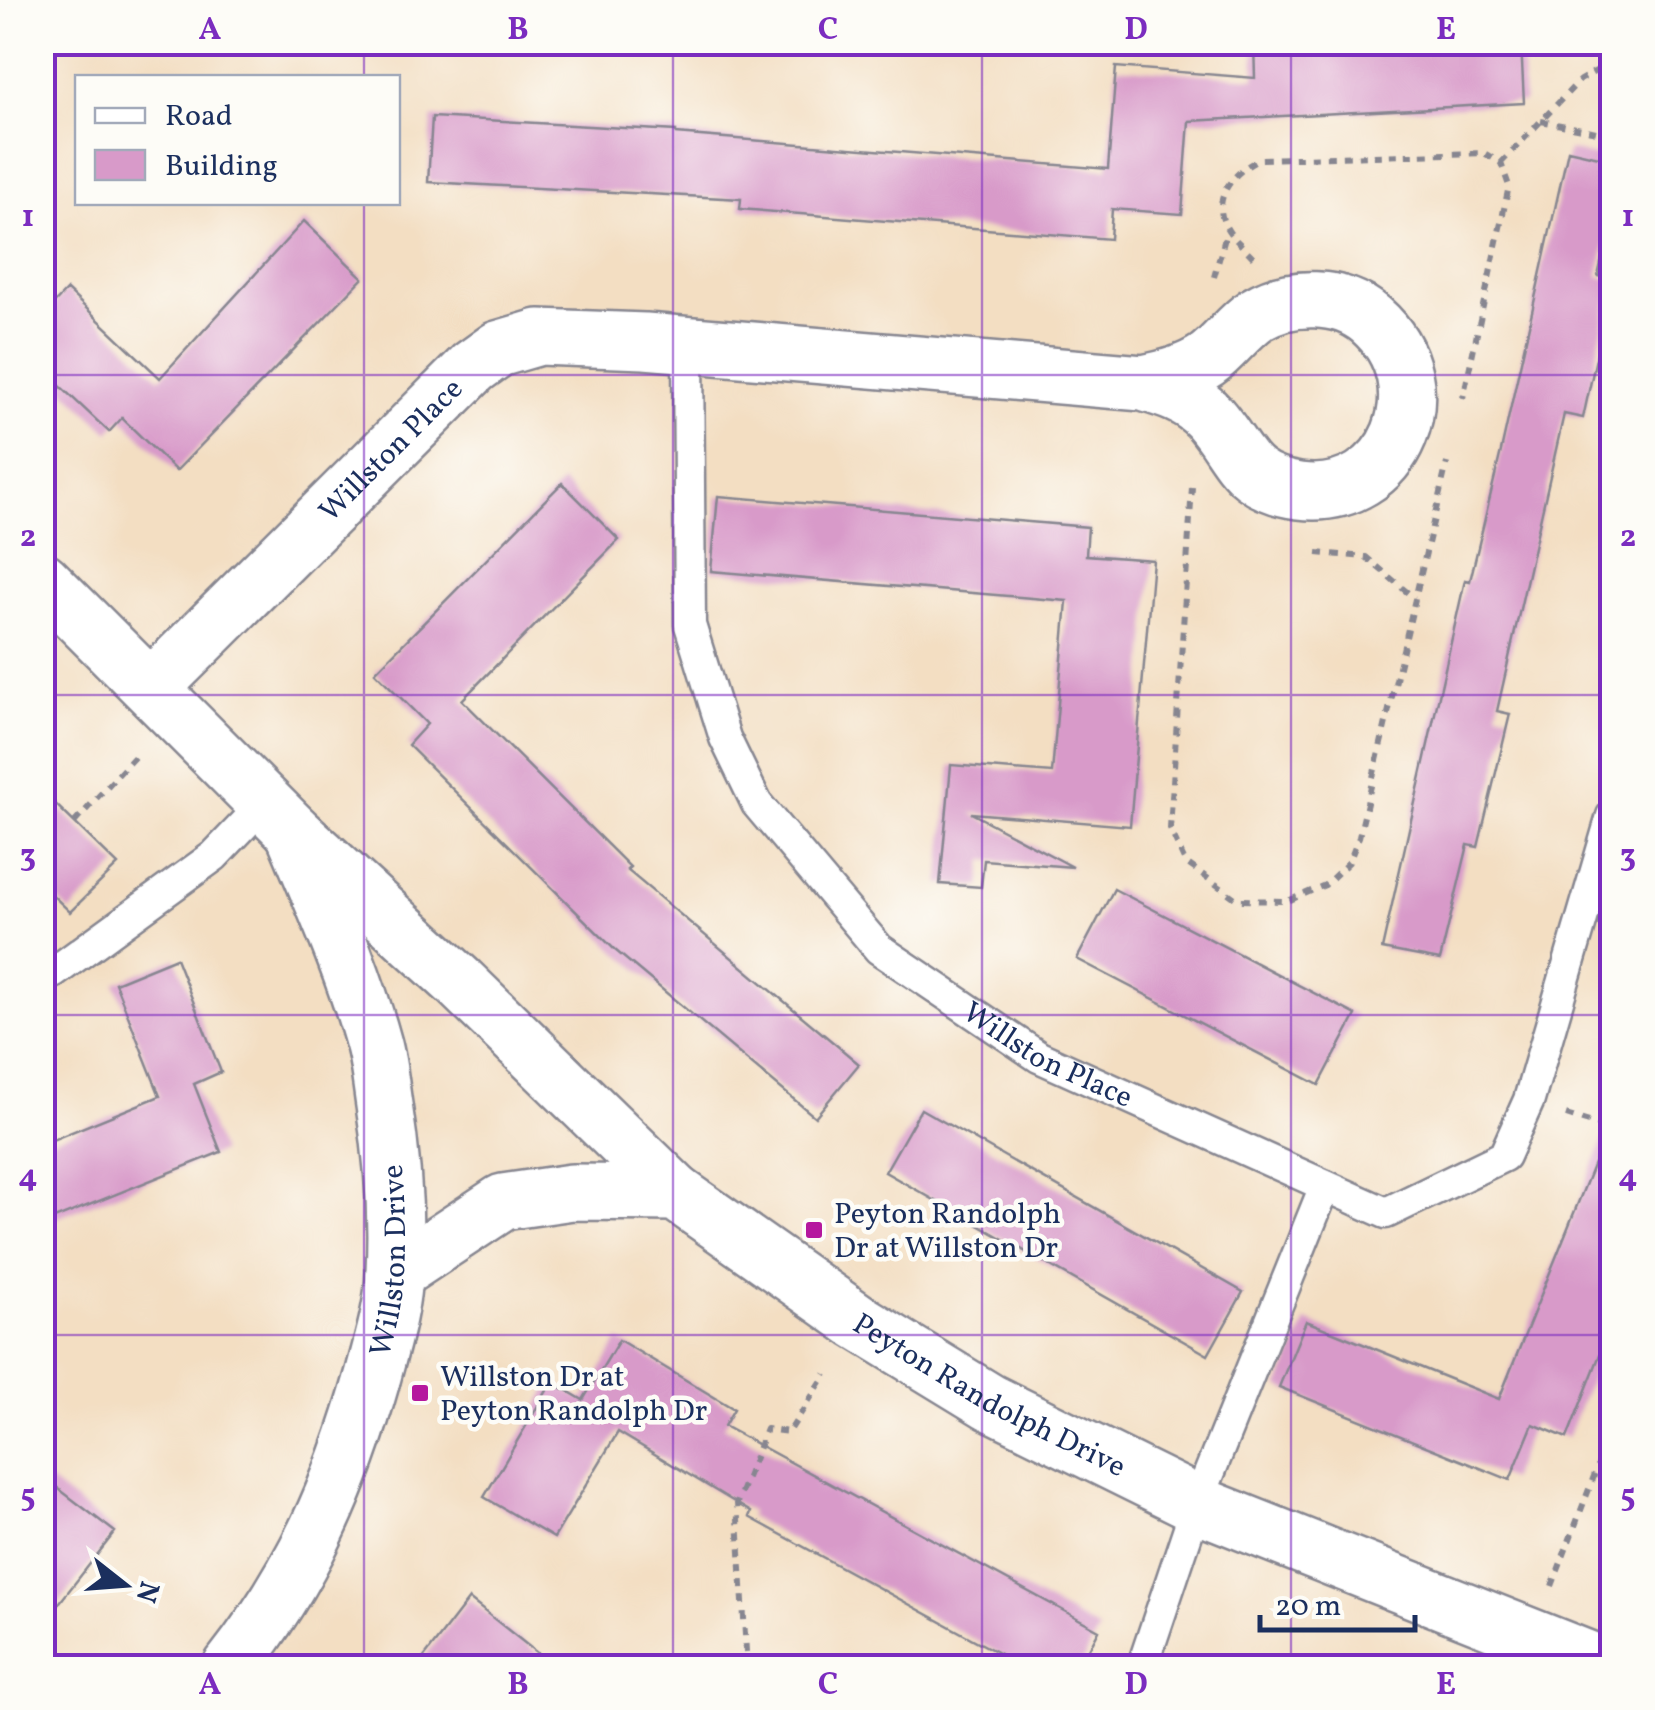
<svg xmlns="http://www.w3.org/2000/svg" width="1655" height="1710" viewBox="0 0 1655 1710" font-family="Vollkorn,serif">
	<style>
		.building { fill: #d89ac9 }
		.lines { fill: none; stroke-linecap: round; stroke-linejoin: round }
		.lane-casing { stroke: #878690; stroke-width: 35 }
		.street-casing { stroke: #878690; stroke-width: 60 }
		.secondary-casing { stroke: #878690; stroke-width: 60 }
		.path { stroke: #878690; stroke-width: 6; stroke-dasharray: 8 8; stroke-linecap: butt }
		.lane { stroke: #fff; stroke-width: 30 }
		.street { stroke: #fff; stroke-width: 55 }
		.secondary { stroke: #fff; stroke-width: 55 }
		.grid { fill: none; stroke: #7b2cbf; stroke-width: 2.5; stroke-opacity: 0.55 }
		.poi-dot { fill: #b5179e; stroke: #fdfcf7; stroke-width: 4 }
		.labels { text-anchor: middle; stroke-width: 9; stroke-linejoin: round; paint-order: stroke }
		.street-label { font-size: 30px; fill: #1b2f5e; stroke: #fdfcf7 }
		.poi-label { font-size: 30px; fill: #1b2f5e; stroke: #fdfcf7; text-anchor: start }
		.neatline { fill: none; stroke: #7b2cbf; stroke-width: 4 }
		.grid-label { font-size: 32px; text-anchor: middle; font-weight: bold; fill: #7b2cbf }
	</style>
	<rect width="100%" height="100%" fill="#fdfcf7"/>
	<filter id="ink" filterUnits="userSpaceOnUse"><feTurbulence type="fractalNoise" baseFrequency=".01" numOctaves="2"/><feDisplacementMap in="SourceGraphic" scale="20" xChannelSelector="R" yChannelSelector="G"/><feConvolveMatrix kernelMatrix="1 2 1 2 8 2 1 2 1" color-interpolation-filters="sRGB"/></filter>
	<filter id="wash" filterUnits="userSpaceOnUse"><feTurbulence type="fractalNoise" baseFrequency=".0048" numOctaves="4" result="noise"/><feDisplacementMap in="SourceGraphic" scale="40" xChannelSelector="R" yChannelSelector="G"/><feGaussianBlur stdDeviation="2.25" result="paint"/><feColorMatrix in="noise" values="0 0 0 0 0 0 0 0 0 0 0 0 0 0 0 0 0 1.4 0 .05"/><feComposite in="paint" operator="in"/></filter>
	<g filter="url(#wash)">
		<rect width="100%" height="100%" fill="#f3dec2"/>
		<g id="blocks">
			<path class="building" d="M1254,42H1521L1524,103L1189,121L1182,214L1112,209L1110,239L740,209L741,199L428,182L432,117L676,131V134L1108,169L1116,67L1255,78Z
				M1568,150L1612,160V214L1598,276L1612,280V284L1583,418L1564,414L1497,711L1510,714L1478,847L1468,845L1440,960L1382,949L1465,580L1470,581L1501,451Z
				M304,221L363,278L176,471L122,418L109,432L42,369V316L67,290L160,378Z
				M562,483L619,540L462,700L630,867L627,870L859,1064L815,1117L615,950L408,745L427,724L375,672Z
				M718,496L1088,527L1086,555L1153,560L1130,826L971,813L1073,867L984,860L981,887L940,884L951,765L1052,773L1067,601L711,571Z
				M42,791L118,865L70,912L42,885Z
				M1114,889L1356,1015L1319,1085L1077,959Z
				M176,958L221,1072L194,1084L221,1152L42,1224V1144L160,1096L115,983Z
				M921,1109L1243,1292L1208,1355L885,1172Z
				M1611,1121L1612,1324L1567,1438L1533,1424L1510,1480L1279,1387L1306,1321L1499,1399Z
				M619,1340L734,1409L724,1426L1099,1630L1079,1668H1026L749,1517L751,1512L618,1432L554,1538L484,1497L552,1382L583,1400Z
				M42,1476L115,1532L42,1625Z
				M469,1599L556,1668H416Z"/>
		</g>
	</g>
	<g filter="url(#ink)">
		<use href="#blocks" fill-opacity="0" stroke="#878690" stroke-width="2.5"/>
		<g class="lines">
			<defs>
				<g id="lane">
					<path id="s1" d="M688,344L690,625L725,738L757,804L879,949L1039,1057L1386,1213L1504,1156L1529,1100L1612,816"/>
					<path d="M53,973L214,856L265,803"/>
					<path d="M1142,1668L1197,1504L1325,1186"/>
				</g>
				<g id="street">
					<path id="s2" d="M151,688L473,367L498,349L539,337L645,341L1143,383C1164,379 1188,373 1207,360C1225,347 1238,327 1257,314C1290,294 1341,294 1371,320C1444,384 1397,504 1299,491C1241,483 1241,454 1209,417C1191,397 1167,390 1143,383"/>
					<path id="s3" d="M394,1274L503,1202L572,1192L676,1193L859,1322L990,1402L1197,1504L1610,1668"/>
				</g>
				<g id="secondary">
					<path d="M42,580L293,831L459,982L676,1193"/>
					<path id="s4" d="M230,1668C303,1575 341,1489 373,1376C382,1342 393,1307 394,1272C397,1216 393,1160 384,1105C381,1085 379,1064 374,1045C354,971 322,901 293,831"/>
				</g>
			</defs>
			<use href="#lane" class="lane-casing"/>
			<use href="#street" class="street-casing"/>
			<use href="#secondary" class="secondary-casing"/>
			<path class="path" d="M1541,121L1612,135
				M1501,163L1580,80L1612,62
				M1253,257C1246,249 1236,241 1230,233C1207,202 1232,172 1260,159L1484,153L1501,163L1509,186L1463,398
				M1214,277L1227,231
				M1192,487L1170,829L1185,862L1238,900L1288,901L1325,885L1349,862L1359,837L1447,463
				M1317,553L1366,557L1414,598
				M75,822L136,755
				M1566,1115L1612,1129
				M1552,1586L1612,1429
				M747,1668L737,1503L766,1429L789,1432L826,1374"/>
			<use href="#lane" class="lane"/>
			<use href="#street" class="street"/>
			<use href="#secondary" class="secondary"/>
		</g>
	</g>
	<path class="grid" d="M364,42V78M673,42V1668M982,42V1668M1291,42V1668M364,202V1668M42,375H1612M42,695H1612M42,1015H1612M42,1335H1612"/>
	<g class="poi-dot">
		<rect x="804" y="1220" width="20" height="20" rx="5"/>
		<rect x="410" y="1383" width="20" height="20" rx="5"/>
	</g>
	<g class="labels">
		<g class="street-label">
			<text dy="10" stroke="none"><textPath href="#s2" startOffset="338">Willston Place</textPath></text>
			<text dy="10" stroke="none"><textPath href="#s1" startOffset="862">Willston Place</textPath></text>
			<text dy="10" stroke="none"><textPath href="#s4" startOffset="445">Willston Drive</textPath></text>
			<text dy="10" stroke="none"><textPath href="#s3" startOffset="678">Peyton Randolph Drive</textPath></text>
		</g>
		<g class="poi-label">
			<text x="834" y="1223">Peyton Randolph<tspan x="834" dy="34">Dr at Willston Dr</tspan></text>
			<text x="440" y="1386">Willston Dr at<tspan x="440" dy="34">Peyton Randolph Dr</tspan></text>
		</g>
	</g>
	<rect width="1655" height="1710" fill="none" stroke="#fdfcf7" stroke-width="110"/>
	<rect x="75" y="75" width="325" height="130" fill="#fdfcf7" stroke="#a3aaba" stroke-width="2.5"/>
	<rect x="95" y="108" width="50" height="15" fill="#ffffff" stroke="#a3aaba" stroke-width="2.5"/>
	<text x="165" y="125" font-size="30" fill="#1b2f5e">Road</text>
	<rect x="95" y="150" width="50" height="30" fill="#d89ac9" stroke="#a3aaba" stroke-width="2.5"/>
	<text x="165" y="175" font-size="30" fill="#1b2f5e">Building</text>
	<g transform="translate(125 1585) rotate(107)" stroke="#fdfcf7" stroke-width="8" paint-order="stroke">
	<path d="M0-8L18 38L0 25L-18 38Z" fill="#1b2f5e"/>
	<text y="-15" font-size="28" font-weight="bold" text-anchor="middle" fill="#1b2f5e">N</text>
	</g>
	<path d="M1260 1615v15h155v-15" fill="none" stroke="#1b2f5e" stroke-width="5"/>
	<text x="1275" y="1615" font-size="30" fill="#1b2f5e" stroke="#fdfcf7" stroke-width="8" paint-order="stroke">20 m</text>
	<rect x="55" y="55" width="1545" height="1600" class="neatline"/>
	<g class="grid-label">
		<text x="210" y="39">A</text>
		<text x="518" y="39">B</text>
		<text x="828" y="39">C</text>
		<text x="1136" y="39">D</text>
		<text x="1446" y="39">E</text>
		<text x="28" y="226">1</text>
		<text x="1628" y="226">1</text>
		<text x="28" y="546">2</text>
		<text x="1628" y="546">2</text>
		<text x="28" y="866">3</text>
		<text x="1628" y="866">3</text>
		<text x="28" y="1186">4</text>
		<text x="1628" y="1186">4</text>
		<text x="28" y="1506">5</text>
		<text x="1628" y="1506">5</text>
		<text x="210" y="1694">A</text>
		<text x="518" y="1694">B</text>
		<text x="828" y="1694">C</text>
		<text x="1136" y="1694">D</text>
		<text x="1446" y="1694">E</text>
	</g>
</svg>
